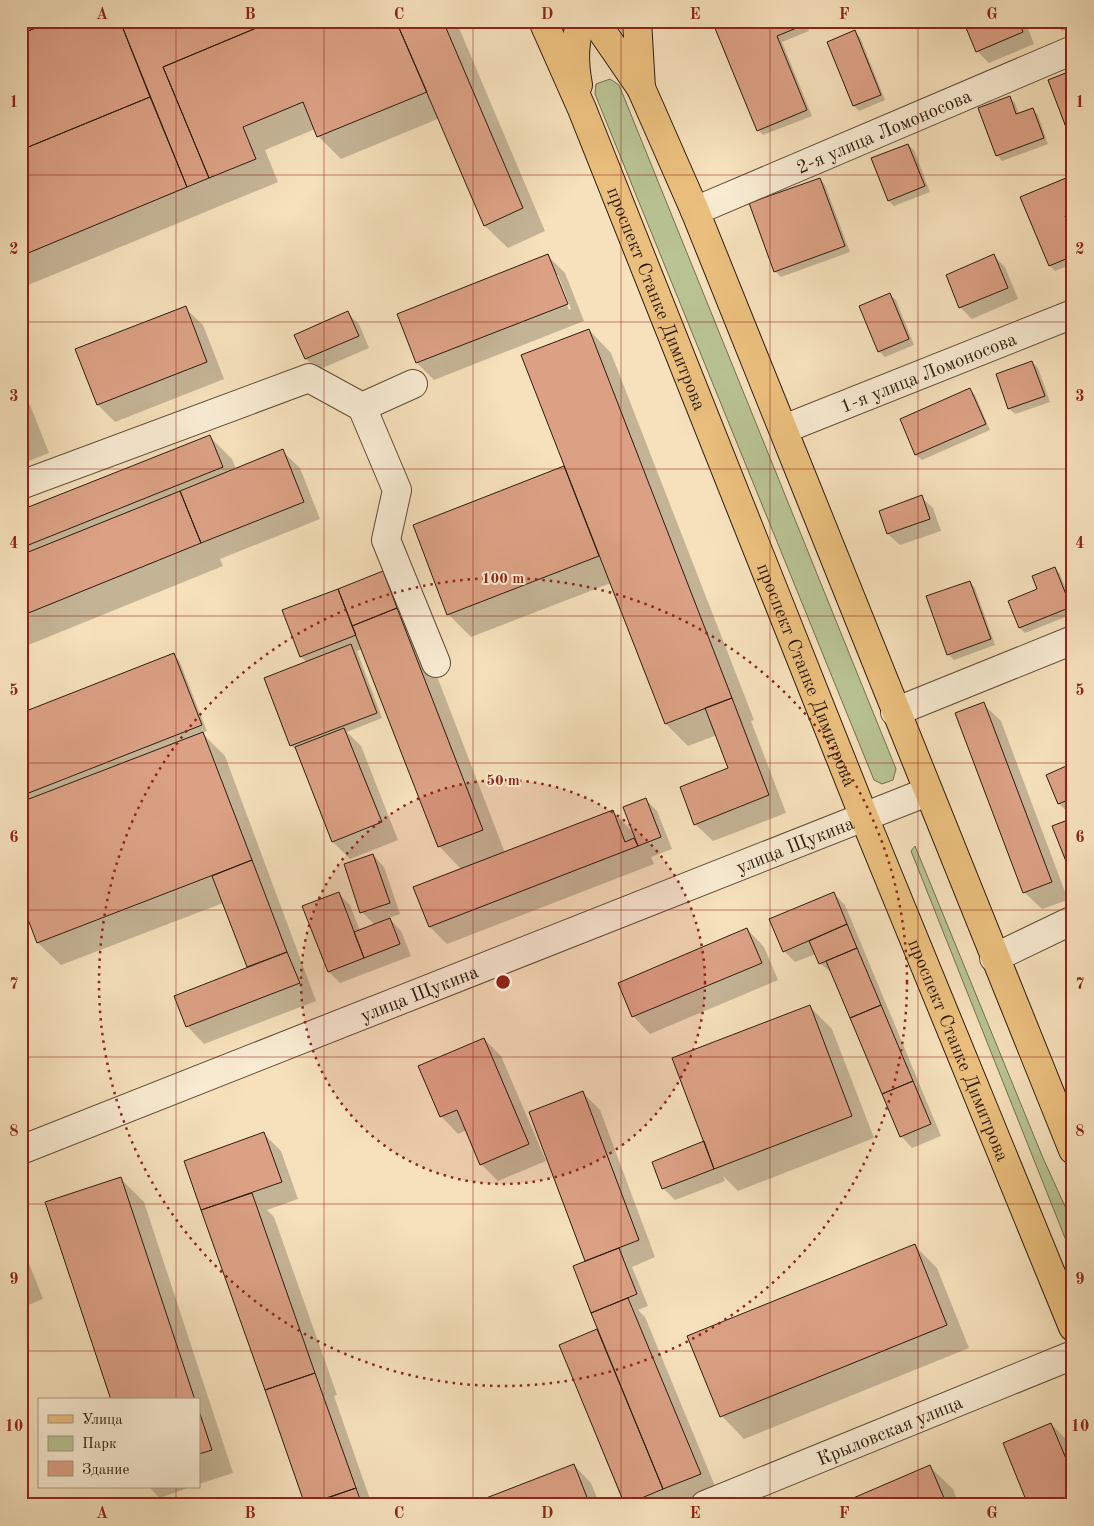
<svg xmlns="http://www.w3.org/2000/svg" width="1094" height="1526" viewBox="0 0 1094 1526" font-family="'Old Standard TT',serif">
	<style>
		.green { fill: #b9c393; stroke: #736f50 }
		.shadow { fill: #0003; fill-rule: evenodd }
		.building { fill: #dca185; stroke: #2d1b0d }
		.lines { fill: none; stroke-linecap: round; stroke-linejoin: round }
		.minor-casing { stroke: #5f4c39; stroke-width: 30 }
		.major-casing { stroke: #2d1b0d; stroke-width: 30 }
		.minor { stroke: #f9ecd3; stroke-width: 28 }
		.major { stroke: #ebc07e; stroke-width: 28 }
		.grid { fill: none; stroke: #8f2418; stroke-width: 1; stroke-opacity: 0.55 }
		.ring { fill: none; stroke: #8f2418; stroke-width: 2.5; stroke-dasharray: 2.5 5 }
		.labels { text-anchor: middle; stroke-width: 4; stroke-linejoin: round; paint-order: stroke }
		.street-label { font-size: 19px; fill: #2d1b0d; stroke: #f9ecd3 }
		.centre { fill: #8f2418; stroke: #f9ecd3; stroke-width: 2.5 }
		.ring-label { font-size: 15px; text-anchor: middle; font-weight: bold; fill: #8f2418; stroke: #f9ecd3; stroke-width: 4; stroke-linejoin: round; paint-order: stroke }
		.neatline { fill: none; stroke: #8f2418; stroke-width: 2 }
		.grid-label { font-size: 16px; text-anchor: middle; font-weight: bold; fill: #8f2418 }
	</style>
	<rect width="100%" height="100%" fill="#f6e1bc"/>
	<filter id="stains"><feTurbulence type="fractalNoise" baseFrequency=".004" numOctaves="4"/><feColorMatrix values="0 0 0 0 .2 0 0 0 0 .09 0 0 0 0 .02 0 0 0 .5 -.17"/></filter>
	<radialGradient id="worn" r=".72"><stop offset=".6" stop-color="#630" stop-opacity="0"/><stop offset="1" stop-color="#630" stop-opacity=".3"/></radialGradient>
	<path class="green" d="M610,79L619,85L896,769L893,780L882,784L874,780L595,94L596,84Z
		M915,846L1043,1158L1073,1224V1258L911,851Z"/>
	<path class="shadow" d="M21,21H456L545,231L508,248L485,226L440,118L341,159L318,136L315,129L265,150L278,182L21,288Z
		M714,21H805L809,31L782,42L812,116L763,135L758,130Z
		M973,21H1025L1034,44L989,63L977,51Z
		M1053,21H1073V26L1062,31Z
		M855,32L860,37L885,100L859,111L854,106Z
		M1073,71V134L1068,129Z
		M1010,98L1015,103L1019,114L1032,109L1038,115L1048,144L1002,161L997,155Z
		M908,145L914,150L930,192L894,206L889,201Z
		M820,179L825,185L850,252L781,277L775,271Z
		M1066,179L1073,187V220L1070,221L1073,229V264L1055,271L1050,266L1022,198Z
		M548,256L565,273L584,321L434,380L417,363ZM555,275H558L571,309L569,310Z
		M994,256L1005,267L1018,299L972,319L960,307L947,276Z
		M890,295L896,300L914,345L885,357L879,351Z
		M185,308L203,325L224,379L115,422L98,405Z
		M347,313L359,324L369,348L318,370L306,359L296,335Z
		M589,330L611,353L754,720L751,721L786,813L713,841L695,824L730,769L717,735L688,746L666,724L611,583L471,637L448,614L414,526L566,467Z
		M1032,362L1038,368L1050,402L1015,414L1009,408Z
		M970,390L975,395L990,430L922,460L916,455L901,420Z
		M21,396L30,405L49,453L21,464Z
		M209,436L232,459L236,469L282,451L300,468L320,519L220,559L223,566L21,648V511Z
		M921,497L933,508L941,531L900,545L888,534L880,512Z
		M1055,568L1060,574L1073,606V614L1025,633L1020,628L1009,602L1038,590Z
		M383,572L394,584L420,632L505,853L612,811L634,833L645,799L657,811L672,849L651,857L654,864L447,944L430,927L462,870L439,846L362,649L357,651L382,718L347,732L361,746L398,840L350,859L333,842L297,751L291,745L307,662L301,657L283,611Z
		M970,582L975,588L995,645L954,660L948,654Z
		M174,655L179,660L207,731L202,733L225,756L316,1001L204,1044L187,1026L248,968L223,903L61,965L38,943L21,898V715Z
		M983,704L1001,721L1068,900L1042,909L1024,892Z
		M1073,764V814L1071,815L1059,804L1047,775Z
		M373,855L384,867L400,914L389,918L401,931L411,956L340,983L329,972L338,893L350,905L360,931L375,925L362,912Z
		M834,894L845,905L941,1136L912,1148L901,1136L833,974L820,963L816,954L795,962L784,951Z
		M747,929L764,947L778,980L650,1034L633,1016Z
		M810,1007L832,1029L874,1138L738,1191L723,1176L725,1181L675,1200L663,1188L705,1142Z
		M484,1039L501,1056L546,1161L498,1181L481,1164L467,1130L458,1134L441,1116Z
		M583,1093L600,1110L655,1257L632,1267L648,1306L638,1310L645,1317L717,1491L684,1505H624L560,1346L599,1330L593,1312L587,1262L531,1112Z
		M264,1134L281,1151L298,1199L267,1210L274,1217L337,1395L334,1396L372,1505H306L185,1161Z
		M121,1179L144,1202L233,1473L199,1484V1400H112Z
		M21,1243L43,1299L21,1308Z
		M914,1245L937,1268L969,1348L744,1439L722,1416Z
		M1051,1424L1073,1446V1505Z
		M574,1465L591,1483L600,1505H472Z
		M930,1467L953,1489L959,1505H840Z
		M149,1487H190L160,1498Z"/>
	<path class="building" d="M21,21H52L21,34Z
		M52,21H120L150,97L21,150V34Z
		M120,21H273L163,67L209,178L187,187Z
		M273,21H396L427,92L317,137L303,102L243,127L256,159L209,178L163,67Z
		M396,21H443L523,208L484,226Z
		M712,21H803L804,25L777,36L807,110L757,131Z
		M970,21H1019L1023,32L976,52L964,23Z
		M855,30L881,95L853,106L827,42Z
		M1073,70V127L1067,130L1048,80Z
		M1010,96L1016,114L1033,108L1044,138L996,156L978,108Z
		M150,97L187,187L21,256V150Z
		M908,144L925,186L888,201L871,158Z
		M820,178L845,246L774,272L749,203Z
		M1066,178L1071,188L1073,187V213L1065,216L1073,235V256L1049,266L1020,197Z
		M548,254L568,304L416,363L397,314Z
		M994,254L1008,288L959,308L946,275Z
		M890,293L909,339L878,352L859,306Z
		M186,306L207,362L97,405L75,349Z
		M348,311L359,336L305,359L294,335Z
		M589,329L732,698L665,724L521,355Z
		M1032,361L1045,396L1008,409L996,374Z
		M970,388L986,424L915,455L900,419Z
		M210,435L223,467L21,548V510Z
		M283,449L304,502L201,543L180,491Z
		M564,466L599,556L447,615L413,525Z
		M180,491L201,543L21,616V555Z
		M922,495L930,519L887,534L879,511Z
		M1055,567L1071,607L1019,628L1008,601L1037,589L1032,576Z
		M383,571L397,608L352,626L338,589Z
		M970,581L991,639L947,655L926,596Z
		M338,589L356,635L300,657L282,610Z
		M397,608L483,830L438,847L352,626Z
		M351,644L377,713L290,746L264,678Z
		M174,653L202,725L21,796V713Z
		M732,698L769,795L694,825L680,787L728,768L705,708Z
		M984,702L1052,882L1023,893L955,713Z
		M344,728L382,822L332,842L295,747Z
		M203,732L252,860L37,943L21,901V802Z
		M1073,763V798L1058,804L1046,775Z
		M646,798L661,837L638,846L623,807Z
		M613,810L625,842L634,838L638,846L429,927L413,887Z
		M1073,818V868L1069,869L1052,826Z
		M373,854L390,903L360,913L344,864Z
		M252,860L287,952L247,967L212,876Z
		M339,892L364,958L328,972L302,906Z
		M834,892L847,924L783,952L769,919Z
		M390,918L400,944L364,958L354,932Z
		M847,924L857,948L819,964L809,941Z
		M747,928L762,963L632,1017L618,983Z
		M857,948L881,1005L850,1018L826,961Z
		M287,952L300,983L186,1027L174,996Z
		M810,1005L852,1116L714,1169L672,1058Z
		M881,1005L913,1081L882,1094L850,1018Z
		M484,1038L529,1144L480,1165L457,1110L440,1117L418,1066Z
		M913,1081L931,1124L900,1137L882,1094Z
		M583,1091L639,1240L585,1261L529,1112Z
		M264,1132L282,1182L201,1210L184,1161Z
		M704,1141L714,1169L662,1189L652,1162Z
		M121,1177L195,1400H111L45,1202Z
		M252,1193L315,1373L265,1390L201,1210Z
		M915,1244L947,1325L720,1417L687,1336Z
		M619,1248L637,1294L591,1313L573,1266Z
		M628,1298L701,1474L663,1489L591,1313Z
		M597,1329L663,1489L625,1505L559,1345Z
		M315,1373L356,1488L305,1505L265,1390Z
		M199,1411L212,1450L199,1454Z
		M1051,1423L1073,1475V1505H1028L1003,1443Z
		M574,1464L590,1505H468Z
		M930,1465L947,1505H837Z
		M356,1488L362,1505H308Z"/>
	<g class="lines">
		<defs>
			<g id="minor">
				<path id="s1" d="M695,211L1073,50"/>
				<path d="M362,407L397,490L386,540L436,663"/>
				<path id="s2" d="M784,429L1073,314"/>
				<path d="M21,485L309,378L362,407L413,384"/>
				<path d="M895,712L1073,640"/>
				<path d="M994,958L1073,920"/>
				<path id="s3" d="M21,1150L927,792"/>
				<path id="s4" d="M705,1505L1073,1355"/>
			</g>
			<g id="major">
				<path id="s5" d="M543,21L582,109L864,817L1073,1327"/>
				<path d="M595,21L641,88L695,211L1073,1150"/>
				<path d="M637,21L641,88"/>
				<path d="M578,85C574,63 573,42 582,21"/>
			</g>
		</defs>
		<use href="#minor" class="minor-casing"/>
		<use href="#major" class="major-casing"/>
		<use href="#minor" class="minor"/>
		<use href="#major" class="major"/>
	</g>
	<path class="grid" d="M176,21V1400M324,21V1505M473,21V1505M621,21V1505M770,21V1505M918,21V1505M21,175H1073M21,322H1073M21,469H1073M21,616H1073M21,763H1073M21,910H1073M21,1057H1073M21,1204H1073M21,1351H1073M176,1487V1505"/>
	<circle cx="503" cy="982" r="202" fill="#8f2418" fill-opacity=".12"/>
	<g class="ring">
		<circle cx="503" cy="982" r="202"/>
		<circle cx="503" cy="982" r="404"/>
	</g>
	<g class="labels">
		<g class="street-label">
			<text dy="7" stroke="none"><textPath href="#s1" startOffset="205">2-я улица Ломоносова</textPath></text>
			<text dy="7" stroke="none"><textPath href="#s5" startOffset="300">проспект Станке Димитрова</textPath></text>
			<text dy="7" stroke="none"><textPath href="#s2" startOffset="155">1-я улица Ломоносова</textPath></text>
			<text dy="7" stroke="none"><textPath href="#s5" startOffset="705">проспект Станке Димитрова</textPath></text>
			<text dy="7" stroke="none"><textPath href="#s3" startOffset="832">улица Щукина</textPath></text>
			<text dy="7" stroke="none"><textPath href="#s3" startOffset="428">улица Щукина</textPath></text>
			<text dy="7" stroke="none"><textPath href="#s5" startOffset="1110">проспект Станке Димитрова</textPath></text>
			<text dy="7" stroke="none"><textPath href="#s4" startOffset="199">Крыловская улица</textPath></text>
		</g>
	</g>
	<circle cx="503" cy="982" r="8" class="centre"/>
	<g class="ring-label">
		<text x="503" y="583">100 m</text>
		<text x="503" y="785">50 m</text>
	</g>
	<rect width="1094" height="1526" fill="none" stroke="#f6e1bc" stroke-width="55"/>
	<rect x="38" y="1398" width="162" height="90" fill="#f9ecd3" stroke="#a79884"/>
	<rect x="48" y="1415" width="25" height="8" fill="#ebc07e" stroke="#a79884"/>
	<text x="82" y="1424" font-size="15" fill="#2d1b0d">Улица</text>
	<rect x="48" y="1436" width="25" height="15" fill="#b9c393" stroke="#a79884"/>
	<text x="82" y="1448" font-size="15" fill="#2d1b0d">Парк</text>
	<rect x="48" y="1461" width="25" height="15" fill="#dca185" stroke="#a79884"/>
	<text x="82" y="1474" font-size="15" fill="#2d1b0d">Здание</text>
	<rect x="28" y="28" width="1038" height="1470" class="neatline"/>
	<g class="grid-label">
		<text x="102" y="19">A</text>
		<text x="250" y="19">B</text>
		<text x="399" y="19">C</text>
		<text x="547" y="19">D</text>
		<text x="695" y="19">E</text>
		<text x="844" y="19">F</text>
		<text x="992" y="19">G</text>
		<text x="14" y="107">1</text>
		<text x="1080" y="107">1</text>
		<text x="14" y="254">2</text>
		<text x="1080" y="254">2</text>
		<text x="14" y="401">3</text>
		<text x="1080" y="401">3</text>
		<text x="14" y="548">4</text>
		<text x="1080" y="548">4</text>
		<text x="14" y="695">5</text>
		<text x="1080" y="695">5</text>
		<text x="14" y="842">6</text>
		<text x="1080" y="842">6</text>
		<text x="14" y="989">7</text>
		<text x="1080" y="989">7</text>
		<text x="14" y="1136">8</text>
		<text x="1080" y="1136">8</text>
		<text x="14" y="1284">9</text>
		<text x="1080" y="1284">9</text>
		<text x="14" y="1431">10</text>
		<text x="1080" y="1431">10</text>
		<text x="102" y="1518">A</text>
		<text x="250" y="1518">B</text>
		<text x="399" y="1518">C</text>
		<text x="547" y="1518">D</text>
		<text x="695" y="1518">E</text>
		<text x="844" y="1518">F</text>
		<text x="992" y="1518">G</text>
	</g>
	<rect width="100%" height="100%" filter="url(#stains)"/>
	<rect width="100%" height="100%" fill="url(#worn)"/>
</svg>
